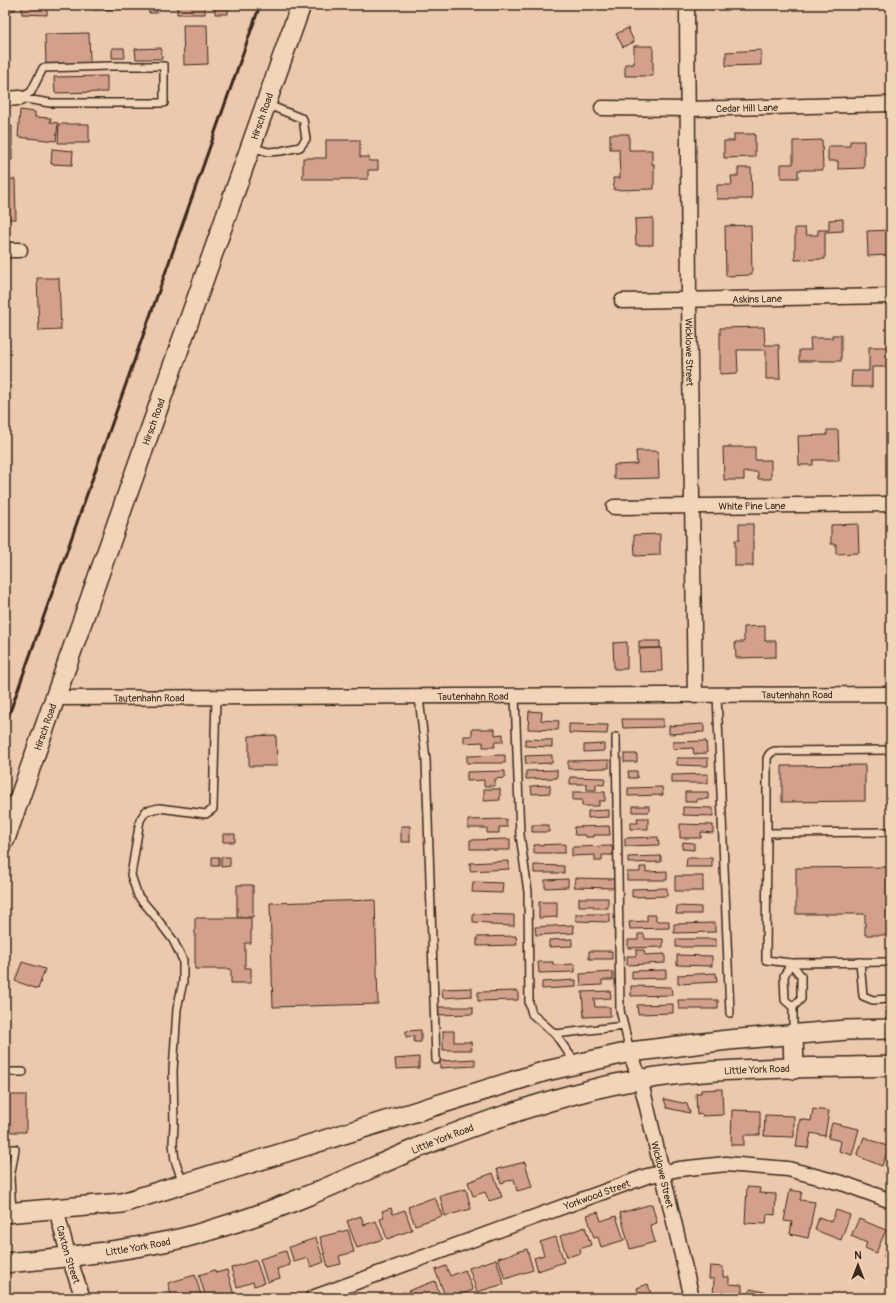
<svg xmlns="http://www.w3.org/2000/svg" width="896" height="1303" viewBox="0 0 896 1303" font-family="Pangolin,sans-serif">
	<style>
		.building { fill: #d3a08b; stroke: #3b2a1e }
		.lines { fill: none; stroke-linecap: round; stroke-linejoin: round }
		.service-casing { stroke: #3b2a1e; stroke-width: 10 }
		.minor-casing { stroke: #3b2a1e; stroke-width: 17 }
		.secondary-casing { stroke: #3b2a1e; stroke-width: 22 }
		.service { stroke: #f2d5b8; stroke-width: 7 }
		.minor { stroke: #f2d5b8; stroke-width: 14 }
		.secondary { stroke: #f2d5b8; stroke-width: 19 }
		.rail { stroke: #3b2a1e; stroke-width: 3 }
		.labels { text-anchor: middle; stroke-width: 3; stroke-linejoin: round; paint-order: stroke }
		.street-label { font-size: 10px; fill: #3b2a1e; stroke: #f2d5b8 }
	</style>
	<rect width="100%" height="100%" fill="#ecc8ad"/>
	<filter id="ink" filterUnits="userSpaceOnUse"><feTurbulence type="fractalNoise" baseFrequency=".025" numOctaves="2"/><feDisplacementMap in="SourceGraphic" scale="8" xChannelSelector="R" yChannelSelector="G"/><feConvolveMatrix kernelMatrix="1 2 1 2 8 2 1 2 1" color-interpolation-filters="sRGB"/></filter>
	<g filter="url(#ink)">
		<path class="building" d="M7,5H15V10L7,11Z
			M22,5H47V15L22,14Z
			M94,5H114L115,9L94,10Z
			M149,5H157V13H149Z
			M177,5H205V14H177Z
			M215,5L228,6V14H215Z
			M183,25H207L208,64L184,65Z
			M628,28L634,42L623,47L616,34Z
			M89,33L90,63L46,64L45,34Z
			M634,46H653V76H625V64H634Z
			M112,48H124L125,58H112Z
			M161,48L162,59H136L135,49Z
			M761,50V65L726,66V52Z
			M107,76V92L55,93L54,77Z
			M20,110L35,112V117L51,118L50,122L58,123L56,141L18,137Z
			M59,124H89V143H58Z
			M5,126H12V160H5Z
			M610,134H629V150H652V164H654V189L614,190L613,178H620L619,149H610Z
			M734,134H755V157L724,158V141H734Z
			M326,140H360V157H369V161H378V170H368V179H303V158H326Z
			M822,140L823,170H798V178H781V164H793V141Z
			M850,141H864V168L838,169V161H828V146H850Z
			M52,149L73,151L72,165L51,164Z
			M738,168H751L752,199H717V185H732L731,176H738Z
			M15,179L16,219H7L6,180Z
			M653,218V245H636L635,219Z
			M843,219V231L825,232V259L795,260V228H805L806,235H818V230H829V220Z
			M751,225L752,275L726,276L725,226Z
			M891,230V255L868,256L867,231Z
			M37,278H59L61,330L39,331Z
			M764,327L765,345H779L780,379H766V350H737L738,373L720,374V328Z
			M832,335H841V361H799V350H811L810,338H832Z
			M887,341H891V370H888V367H872V387H851L852,371H869V347H887Z
			M827,430H838L839,460H813V465H799L798,436L827,435Z
			M723,447H755V460H771V479H758V472H744V480H724Z
			M636,451H658L659,478L614,479V465L637,464Z
			M739,524H753V566H735V540H739Z
			M858,524L859,553L836,554V544H831V525Z
			M660,534V555L635,556L634,535Z
			M765,626V641H776V657L736,658L735,642H744V627Z
			M639,641H660V648H639Z
			M627,642V669H614L613,643Z
			M661,648L662,671L640,672L639,649Z
			M529,711L542,712L541,720L559,721L558,730L528,729Z
			M622,719H663V727L623,728Z
			M569,724L608,725L607,734L569,733Z
			M704,724V732L669,734V726Z
			M472,729H495V735L503,734V742H494L495,747H483V742L464,743V736H472Z
			M276,735L277,766H249V736Z
			M525,739L552,740V747L525,746Z
			M706,741L707,753L694,754L693,748L673,749V742Z
			M604,744V751L584,752V745Z
			M624,754H637V762H624Z
			M505,755V763H467V756Z
			M552,755V763L526,764L525,756Z
			M677,758H708V766L677,765Z
			M609,760V768L568,769V761Z
			M865,765V801L782,802V766Z
			M557,770V778L526,779V771Z
			M505,771V778L495,779V786H484V780L467,781V772Z
			M628,771H637V778H629Z
			M708,774V783H671V775Z
			M570,777L605,778L604,785L596,784V790H587V784H570Z
			M550,785V793L532,794L531,786Z
			M662,787L663,795L628,796V788Z
			M484,789H500V800L484,801Z
			M573,792H605V801H599V806H582V800H573Z
			M685,792H708V799H697V802H685Z
			M633,806H649V812H633Z
			M683,807L713,808V816L683,815Z
			M609,810V817L588,818V811Z
			M637,818H648V829H630V823H638Z
			M506,819L507,827H499V833H487V828H468V820Z
			M680,824L713,825V833L701,832V838H680Z
			M532,825H549V832H532Z
			M401,826H410V842H401Z
			M609,826L610,835H594V837H586V835H575L574,827Z
			M223,834H235V842H223Z
			M658,837L659,845L625,846V838Z
			M510,839V850H493V849H470V840Z
			M683,842L694,843V850L682,849Z
			M565,844V853H534V845Z
			M612,846L613,855H602V861H595V855L572,856V847Z
			M661,856V862L628,863V857Z
			M212,857H219V866H212Z
			M221,857H230V866L221,867Z
			M687,858H712V867H686Z
			M509,861V869L470,871V863Z
			M534,865L564,866V873H534Z
			M640,867H646V872L667,871V880H627V872H640Z
			M891,867V935H865V914H796V868Z
			M675,876H703V891H675Z
			M575,878L614,879V888L574,887Z
			M568,879V887L545,888V880Z
			M473,882L503,883L502,893L472,892Z
			M237,885H253V917H237Z
			M667,888V896L632,897V889Z
			M579,898H608V908H594V906H579Z
			M375,900L378,1004L273,1007L270,903Z
			M539,902H557V917L539,918Z
			M677,906L701,907V914H676Z
			M473,914L514,915V926L490,925V923L473,922Z
			M576,914H610V922L576,921Z
			M647,915H656V921H669V928L630,929L629,922L647,921Z
			M195,918H251V943H245V968H251V983H231V969H195Z
			M715,923V932L674,933V924Z
			M573,925L574,933L536,935L535,927Z
			M638,934H644L645,939H663V947L628,948V940H638Z
			M516,936L517,945L477,946V937Z
			M572,939V946L549,947V940Z
			M676,939H716V947H676Z
			M636,950H644L645,955L665,954V963L627,965V956H636Z
			M589,951H612V959H589Z
			M677,955L712,956V966L677,965Z
			M22,962L45,969L38,989L15,981Z
			M538,962H553V965L575,964V972L539,973Z
			M666,970V978L632,979V971Z
			M613,972V980H602V985L581,986L580,974Z
			M716,973L717,982L678,984V975Z
			M576,980V987L542,989V982Z
			M631,986L671,987L672,995L631,996Z
			M472,988V996L443,998L442,989Z
			M518,991V1000L478,1001V992Z
			M610,991L611,998L594,999L595,1007H610V1016L584,1017L582,992Z
			M678,1000H718V1009H679Z
			M673,1004V1013L638,1014L637,1005Z
			M438,1007H473V1014L438,1015Z
			M421,1030V1042H414V1036L406,1037V1031Z
			M443,1031H454V1042H471L472,1050H443Z
			M419,1057V1068L396,1069L395,1059Z
			M475,1059V1066L440,1068V1061Z
			M722,1089L723,1115L702,1116V1114L697,1115L696,1093H701V1090Z
			M5,1095H26V1132H5Z
			M664,1099L687,1104L690,1113L667,1108Z
			M813,1109L829,1111L825,1136L811,1133L808,1148L796,1147L800,1119L811,1121Z
			M732,1110L760,1111V1135H744V1145H731Z
			M765,1115L794,1116V1137L764,1136Z
			M832,1123L859,1129L852,1155L839,1151L841,1141L828,1138Z
			M864,1137L889,1147L882,1166L857,1156Z
			M891,1154V1175L885,1173Z
			M525,1162L532,1187L517,1191L514,1179L501,1183L497,1169Z
			M493,1173L502,1197L489,1201L485,1192L473,1196L468,1182Z
			M747,1187L760,1188L759,1193L776,1194L775,1215L767,1214L766,1224L745,1223Z
			M466,1189L471,1209L445,1216L440,1196Z
			M790,1190L802,1192L800,1200L815,1202L808,1238L790,1234L792,1222L784,1221Z
			M435,1197L442,1216L415,1225L408,1207Z
			M652,1204L657,1223L650,1225L655,1242L630,1249L620,1213Z
			M391,1208L393,1214L405,1210L412,1230L387,1239L380,1219L384,1217L382,1211Z
			M836,1210L850,1215L841,1240L815,1230L819,1217L832,1222Z
			M598,1212L601,1221L616,1216L624,1240L601,1247L598,1237L594,1238L587,1215Z
			M361,1216L364,1225L376,1221L383,1239L357,1248L347,1221Z
			M859,1219L886,1230L876,1253L865,1248L867,1243L851,1236Z
			M585,1227L591,1245L580,1249L581,1253L567,1257L560,1236Z
			M348,1230L354,1252L339,1256L341,1264L328,1267L320,1237Z
			M889,1233H891V1258L884,1257Z
			M556,1237L564,1262L538,1271L534,1258L544,1255L540,1242Z
			M316,1238L324,1262L311,1267L308,1258L294,1262L289,1247Z
			M527,1249L533,1270L505,1279L498,1258Z
			M286,1251L290,1265L277,1269L280,1278L267,1282L260,1259Z
			M496,1259L504,1284L477,1292L469,1268Z
			M256,1260L264,1283L254,1286L253,1282L237,1287L231,1268Z
			M446,1266L450,1276L465,1270L473,1290L452,1298H446L435,1270Z
			M710,1266L723,1267V1277H729V1284L742,1285V1298H713L714,1279H709Z
			M215,1270L216,1273L227,1270L234,1295L223,1298H206L199,1275Z
			M195,1275L202,1298H172L168,1283Z
			M435,1281L441,1298H411L408,1291Z
			M648,1284L652,1298H640L637,1288Z
			M750,1289L779,1295L778,1298H748Z
			M405,1292L407,1298H392L391,1297Z"/>
		<g class="lines">
			<defs>
				<path id="service" d="M110,66H164V103H50L20,98L31,92L43,68Z
					M252,147L268,152L281,151L300,147L306,139L303,119L266,104
					M717,695L730,1013
					M515,696L520,835L528,892L529,1003L532,1014L555,1034L575,1062
					M419,697L426,760L436,1060
					M616,737L620,1010L630,1051
					M891,832L767,833L766,960L791,963L891,962
					M767,833V759C768,755 770,752 775,751L891,750
					M860,962L863,996L873,1000L891,999
					M791,963L784,976L785,1000L793,1007V1034
					M791,963L801,976V999L793,1007
					M555,1034L624,1026
					M5,1072H23
					M5,1149H15L10,1178L12,1213
					M183,1183L175,1160L173,1144L174,1124L173,1071L177,1009L183,982V960L173,940L155,916L138,896L131,875L140,820L146,811L159,808L206,814L213,809L216,698"/>
				<g id="minor">
					<path id="s1" d="M687,9L689,299L695,696"/>
					<path d="M5,99L20,98"/>
					<path id="s2" d="M602,108L688,109L891,104"/>
					<path d="M5,250H20"/>
					<path id="s3" d="M622,301L891,296"/>
					<path id="s4" d="M614,507L891,504"/>
					<path id="s5" d="M55,698L891,694"/>
					<path id="s6" d="M630,1052L640,1080L645,1099L692,1298"/>
					<path id="s7" d="M56,1209L69,1258L83,1298"/>
					<path id="s8" d="M312,1298L647,1176L679,1169L726,1164L788,1169L845,1184L891,1201"/>
				</g>
				<g id="secondary">
					<path id="s9" d="M5,839L301,5"/>
					<path d="M793,1034L794,1069"/>
					<path d="M5,1213L122,1203L546,1071L630,1052L728,1040L847,1030L891,1029"/>
					<path id="s10" d="M5,1263C64,1258 124,1251 183,1238C202,1233 221,1227 240,1221C304,1200 365,1170 427,1144C483,1122 540,1102 598,1088C693,1065 794,1069 891,1066"/>
				</g>
			</defs>
			<use href="#service" class="service-casing"/>
			<use href="#minor" class="minor-casing"/>
			<use href="#secondary" class="secondary-casing"/>
			<use href="#service" class="service"/>
			<use href="#minor" class="minor"/>
			<use href="#secondary" class="secondary"/>
			<path class="rail" d="M5,726L260,5"/>
		</g>
	</g>
	<g class="labels">
		<g class="street-label">
			<text dy="4" stroke="none"><textPath href="#s2" startOffset="145">Cedar Hill Lane</textPath></text>
			<text dy="4" stroke="none"><textPath href="#s9" startOffset="767">Hirsch Road</textPath></text>
			<text dy="4" stroke="none"><textPath href="#s3" startOffset="135">Askins Lane</textPath></text>
			<text dy="4" stroke="none"><textPath href="#s1" startOffset="343">Wicklowe Street</textPath></text>
			<text dy="4" stroke="none"><textPath href="#s9" startOffset="443">Hirsch Road</textPath></text>
			<text dy="4" stroke="none"><textPath href="#s4" startOffset="138">White Pine Lane</textPath></text>
			<text dy="4" stroke="none"><textPath href="#s5" startOffset="742">Tautenhahn Road</textPath></text>
			<text dy="4" stroke="none"><textPath href="#s5" startOffset="418">Tautenhahn Road</textPath></text>
			<text dy="4" stroke="none"><textPath href="#s5" startOffset="94">Tautenhahn Road</textPath></text>
			<text dy="4" stroke="none"><textPath href="#s9" startOffset="119">Hirsch Road</textPath></text>
			<text dy="4" stroke="none"><textPath href="#s10" startOffset="782">Little York Road</textPath></text>
			<text dy="4" stroke="none"><textPath href="#s10" startOffset="458">Little York Road</textPath></text>
			<text dy="4" stroke="none"><textPath href="#s6" startOffset="127">Wicklowe Street</textPath></text>
			<text dy="4" stroke="none"><textPath href="#s8" startOffset="303">Yorkwood Street</textPath></text>
			<text dy="4" stroke="none"><textPath href="#s10" startOffset="134">Little York Road</textPath></text>
			<text dy="4" stroke="none"><textPath href="#s7" startOffset="47">Caxton Street</textPath></text>
		</g>
	</g>
	<rect width="896" height="1303" fill="none" stroke="#f2d5b8" stroke-width="20"/>
	<rect x="10" y="10" width="876" height="1283" fill="none" stroke="#3b2a1e" stroke-width="1.5" filter="url(#ink)"/>
	<g transform="translate(858 1265)" stroke="#f2d5b8" stroke-width="3" paint-order="stroke">
	<path d="M0-3L7 15L0 10L-7 15Z" fill="#3b2a1e"/>
	<text y="-6" font-size="11" font-weight="bold" text-anchor="middle" fill="#3b2a1e">N</text>
	</g>
</svg>
